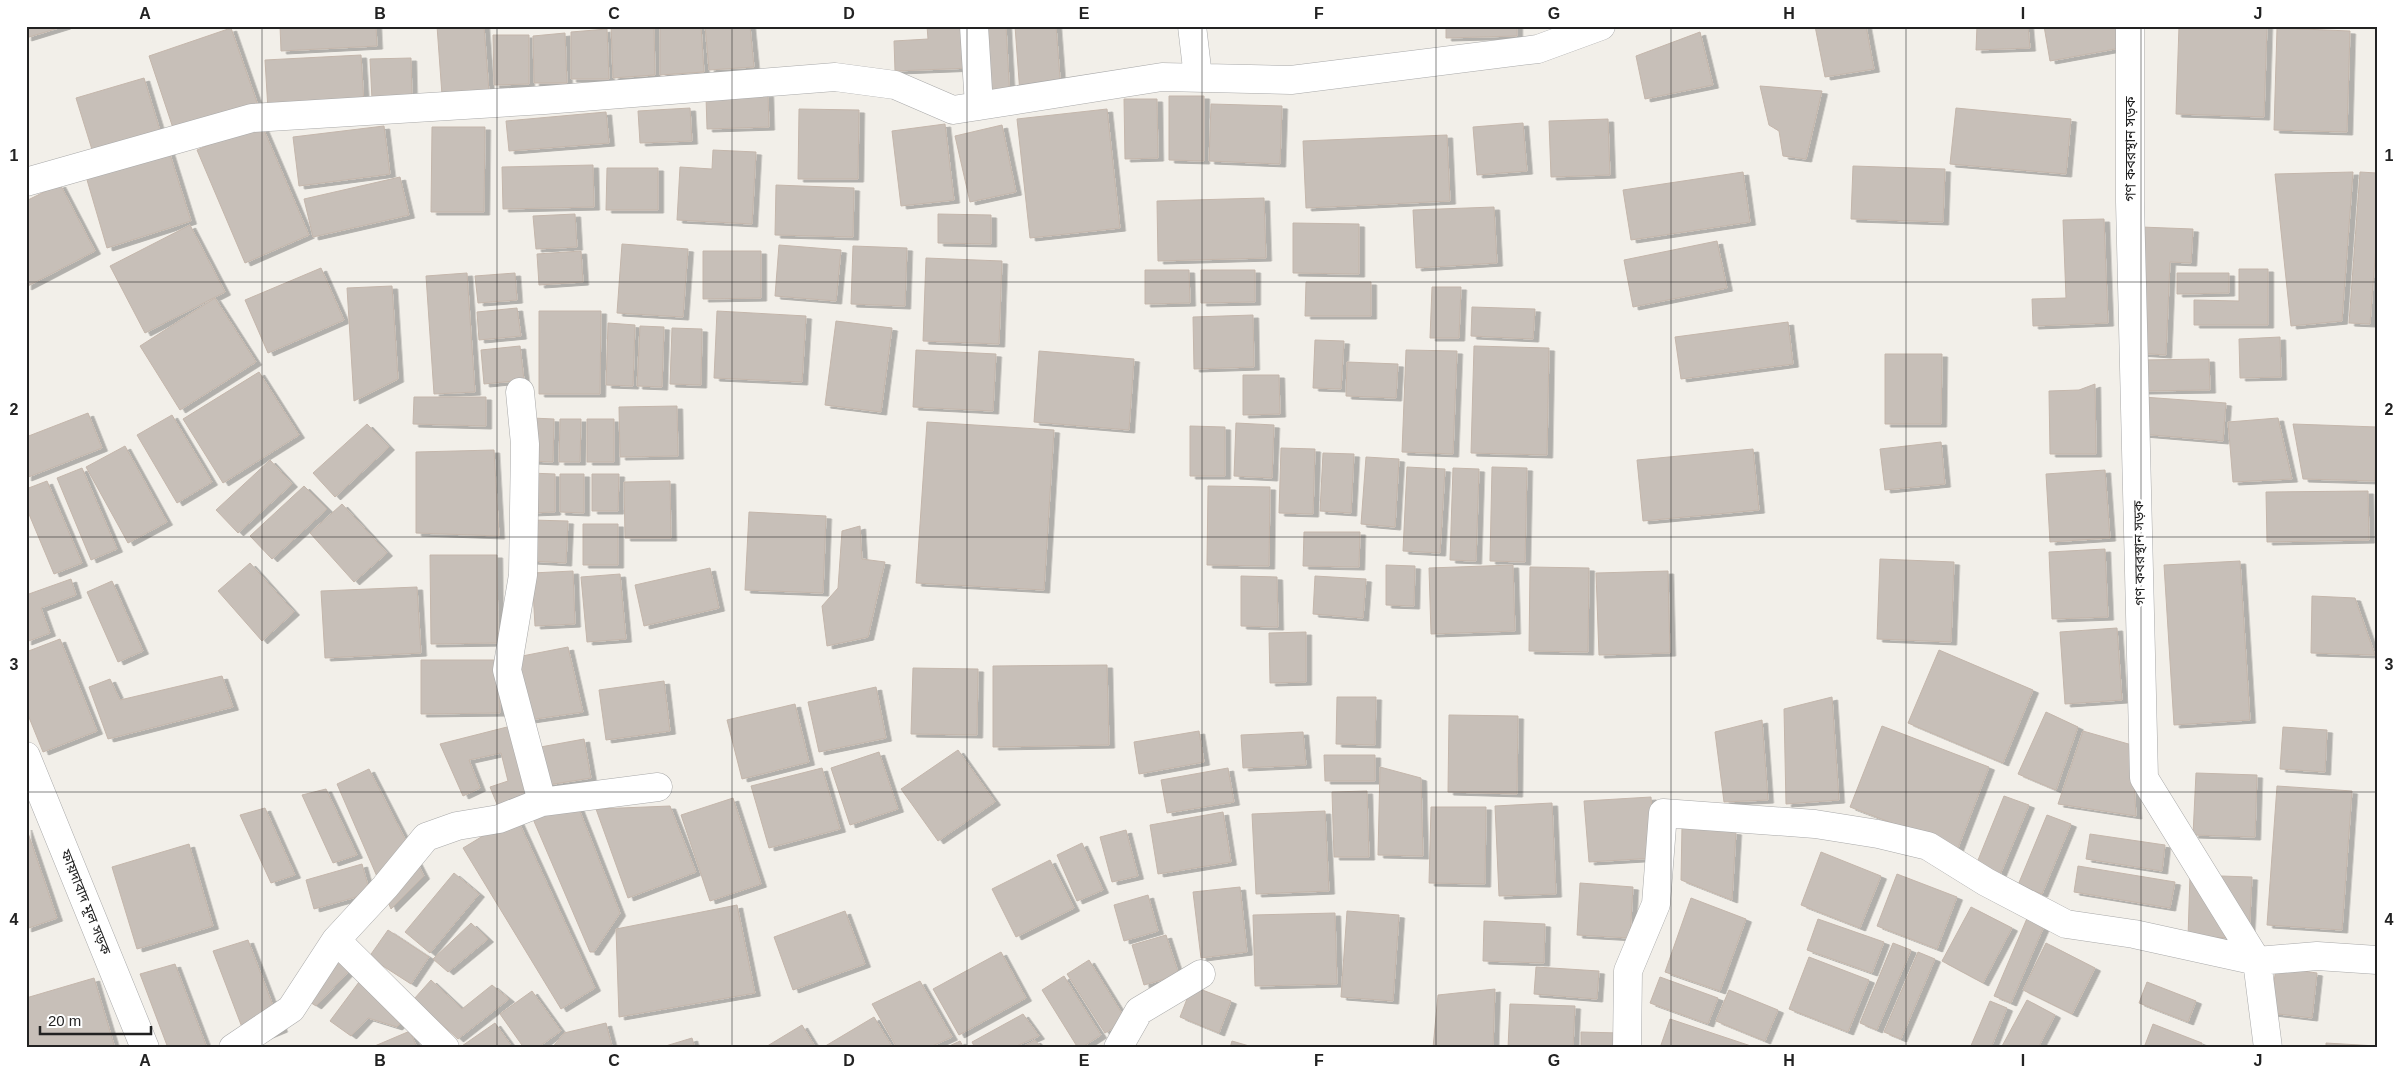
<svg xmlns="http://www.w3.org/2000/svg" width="2403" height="1074" viewBox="0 0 2403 1074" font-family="Arial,'Noto Sans Bengali',sans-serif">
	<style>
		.building { fill: #c7bfb8; stroke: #c4b6ab; filter: url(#shadow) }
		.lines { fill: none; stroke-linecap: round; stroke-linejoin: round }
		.minor-casing { stroke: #a9a9a9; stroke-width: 29 }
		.minor { stroke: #fff; stroke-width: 28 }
		.grid { fill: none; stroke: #222; stroke-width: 1; stroke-opacity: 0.55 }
		.labels { text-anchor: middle; stroke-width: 4.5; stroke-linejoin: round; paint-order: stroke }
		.street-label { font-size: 14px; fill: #222; stroke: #fff }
		.neatline { fill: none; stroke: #222; stroke-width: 2 }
		.grid-label { font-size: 16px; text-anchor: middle; font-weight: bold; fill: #222 }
	</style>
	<defs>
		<filter id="shadow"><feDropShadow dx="5.5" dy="3" stdDeviation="0" flood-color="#0004"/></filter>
	</defs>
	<rect width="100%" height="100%" fill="#f2efe9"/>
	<path class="building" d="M26,26H65L26,38Z
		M280,26H376L377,46L281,51Z
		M437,26H484L489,92L442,95Z
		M611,26H654L655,75L613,78Z
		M660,26H701L704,72L660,75Z
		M705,26H750L754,67L709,70Z
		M927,26H970L972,68L895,71L894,41L928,39Z
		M983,26H1006L1010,99L988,100Z
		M1015,26H1056L1061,91L1020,94Z
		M1446,26H1517V36L1446,38Z
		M1815,26H1866L1874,69L1825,77Z
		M1977,26H2028L2030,48L1976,50Z
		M2044,26H2123L2126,47L2050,61Z
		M2179,26H2267L2264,117L2176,114Z
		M231,28L259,108L176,137L149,56Z
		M2277,28L2350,31L2347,132L2274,130Z
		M607,29L609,79H571V32Z
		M1700,32L1713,85L1645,99L1636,56Z
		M565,33L567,83H534L533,36Z
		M493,35H529V84L494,85Z
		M361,55L364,104L268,110L265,60Z
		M411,58L412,98L372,100L370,59Z
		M144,78L162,137L94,156L76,98Z
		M1760,86L1822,91L1806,159L1783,156L1779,131L1769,125Z
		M768,94L769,127L707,129L706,97Z
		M1169,96H1204V161L1169,160Z
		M1124,99H1157L1158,158L1125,159Z
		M1211,104L1282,106L1280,164L1209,161Z
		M690,108L692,141L640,143L638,111Z
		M1956,108L2071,119L2066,174L1950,164Z
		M799,109L859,110L858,179H798Z
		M1107,109L1120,228L1030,238L1017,119Z
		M606,112L609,143L509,151L506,121Z
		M1608,119L1610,175L1551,177L1549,121Z
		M261,123L309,235L245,263L197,150Z
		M1523,123L1527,171L1477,175L1473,127Z
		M945,124L954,200L901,206L892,131Z
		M1002,125L1016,192L970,202L955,136Z
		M384,126L390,174L299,186L293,137Z
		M432,127H485L484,212H431Z
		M1447,135L1450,201L1306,208L1303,141Z
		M168,148L191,221L107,248L85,173Z
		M713,150L756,152L752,224L677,220L680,167L712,169Z
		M593,165L594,207L503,209L502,167Z
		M1853,166L1945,169L1943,222L1851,219Z
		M607,168H658V210H606Z
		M1743,172L1750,222L1631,240L1623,190Z
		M2353,172L2342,321L2291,326L2275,174Z
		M2360,172L2377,173V233L2370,324L2349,323Z
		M400,177L409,215L313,237L304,199Z
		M60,184L95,251L26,287V201Z
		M776,185L854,188L853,237L775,235Z
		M1264,198L1266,258L1158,261L1157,201Z
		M1494,207L1497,263L1416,268L1413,210Z
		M575,214L577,247L536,249L533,216Z
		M938,214L991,215V244L938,243Z
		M2104,219L2108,323L2033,326L2032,299L2066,298L2063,220Z
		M1293,223L1359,224V274L1293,273Z
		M190,225L225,292L145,333L110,266Z
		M2141,227L2193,229L2191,263L2170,262L2166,355L2136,353Z
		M1717,241L1727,288L1633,307L1624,260Z
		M622,244L688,249L683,317L617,313Z
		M779,245L841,250L836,301L775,296Z
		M853,246L907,248L905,306L851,304Z
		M581,251L583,282L539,285L537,254Z
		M703,251H761V298L703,299Z
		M926,258L1002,261L999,344L923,341Z
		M321,268L344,320L268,353L245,300Z
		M2239,269H2268V325H2194V300L2239,301Z
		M1145,270H1189L1190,303L1145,304Z
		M1201,270H1255V302L1201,303Z
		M467,273L475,392L434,394L426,276Z
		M515,273L517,300L478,303L475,276Z
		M2177,273H2229V293L2177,294Z
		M1306,282H1371V316H1305Z
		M392,286L398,379L354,401L347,288Z
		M1432,287H1461L1459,338H1430Z
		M215,298L256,362L180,410L140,346Z
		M1472,307L1535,309L1533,339L1471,336Z
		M517,308L521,336L479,340L477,312Z
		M539,311H601L600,394H539Z
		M717,311L806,316L802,382L714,378Z
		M1253,315L1254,367L1194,369L1193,317Z
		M836,321L892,328L881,412L825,405Z
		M1788,322L1793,364L1681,379L1675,337Z
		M608,323L635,325L633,386L606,385Z
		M640,326L664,327L662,387L637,386Z
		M672,328L702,329L701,385L670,384Z
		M2280,337L2281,377L2240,378L2239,339Z
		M1315,340L1344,341L1341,389L1313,388Z
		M520,346L524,380L484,384L481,350Z
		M1474,346L1549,348L1547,455L1471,453Z
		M916,350L996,354L993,411L913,407Z
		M1406,350L1457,351L1453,454L1402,452Z
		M1039,351L1134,359L1129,430L1034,422Z
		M1885,354H1942L1941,424H1885Z
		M2209,359L2210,390L2143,391L2142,360Z
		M1347,362L1398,364L1396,398L1346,396Z
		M259,372L299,435L223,483L183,419Z
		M1243,375H1279L1280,414L1243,415Z
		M2095,384L2096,454H2050L2049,391L2079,390Z
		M414,397H486V426L413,424Z
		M2143,397L2226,403L2223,441L2140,434Z
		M677,406L678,456L620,457L619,407Z
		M88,413L102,448L26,478V437Z
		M172,415L212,482L177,503L137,435Z
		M532,418L554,419L553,462L531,461Z
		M2278,418L2292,479L2233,482L2228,422Z
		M560,419H581L580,462H559Z
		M587,419H614V462H587Z
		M927,422L1054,430L1044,590L916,583Z
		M1236,423L1274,425L1272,478L1234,476Z
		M367,424L389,447L335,497L313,473Z
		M2293,424L2377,427L2375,481L2303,479Z
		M1190,426L1225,427V476H1190Z
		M1941,442L1945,484L1885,490L1880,449Z
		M125,446L167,522L128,543L86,467Z
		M1281,448L1315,449L1313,514L1279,513Z
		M1753,449L1759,510L1643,521L1637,460Z
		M494,450L499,536L416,533V452Z
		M1323,453L1354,454L1351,513L1320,511Z
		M1366,457L1399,459L1395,527L1361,524Z
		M270,460L292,484L238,533L216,510Z
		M1407,467L1445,469L1440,553L1403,551Z
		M1492,467L1527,468L1525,562L1490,561Z
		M82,468L117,549L91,560L57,478Z
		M1453,468L1479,469L1476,561L1450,560Z
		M2105,470L2110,538L2050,542L2046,474Z
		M530,473L555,474V512L529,513Z
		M560,474H584V513L560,512Z
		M592,474H619L618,511H592Z
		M47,481L82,563L54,574L26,507V489Z
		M670,481L671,538H625L624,482Z
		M304,486L327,509L272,559L250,536Z
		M1208,486L1270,487L1269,566L1207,565Z
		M2368,491L2369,540L2267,542L2266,492Z
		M342,504L387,553L354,582L310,533Z
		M749,512L826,516L823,593L745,590Z
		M532,520L568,521L566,563L530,561Z
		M583,524H618V565H583Z
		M860,526L862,559L885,562L868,637L827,646L822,606L838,588L842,531Z
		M1304,532H1360L1359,567L1303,566Z
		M2105,549L2108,617L2052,619L2049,552Z
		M430,555H497L498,643L431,644Z
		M1880,559L1954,562L1951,642L1877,639Z
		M2240,561L2250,720L2174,725L2164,565Z
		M250,563L294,612L262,641L218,591Z
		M1386,565L1415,566L1414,606L1386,605Z
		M1513,565L1515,631L1431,634L1429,568Z
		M1530,567L1589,568L1588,652L1529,651Z
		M710,568L719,608L644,626L635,585Z
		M573,571L575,624L535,626L532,573Z
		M1668,571L1670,653L1599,655L1596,573Z
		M620,574L626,639L587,642L581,577Z
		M1241,576L1277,577L1278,627L1241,626Z
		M1315,576L1366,579L1363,618L1313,614Z
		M71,579L76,595L41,608L50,633L26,642V595Z
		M112,581L143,651L118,662L87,592Z
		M417,587L421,653L325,658L321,591Z
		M2312,596L2355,598L2375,655L2311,653Z
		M2117,628L2122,700L2065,704L2060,632Z
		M1306,632V682L1270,683L1269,633Z
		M60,639L97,731L43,752L26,710V652Z
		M568,647L583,712L529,720L512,658Z
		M1939,650L2033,690L2003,763L1908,723Z
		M421,660H500V713L421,714Z
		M1107,665L1109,745L993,747V666Z
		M913,668L978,669L977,735L911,734Z
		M222,676L233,707L108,739L89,687L110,679L120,700Z
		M664,681L670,731L606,740L599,690Z
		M876,687L886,738L819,752L808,702Z
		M1337,697H1376L1375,745L1336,744Z
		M1832,697L1839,800L1786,804L1784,709Z
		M795,704L809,762L742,779L727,720Z
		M2046,712L2078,727L2056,790L2018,774Z
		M1449,715L1518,716L1517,794L1448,792Z
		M1762,720L1768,800L1724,802L1715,732Z
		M511,726L534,796L501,814L490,787L508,781L501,753L469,760L480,788L463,796L440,744Z
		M1882,726L1989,767L1958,848L1850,807Z
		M2283,727L2327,730L2325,772L2280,769Z
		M1199,731L1204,762L1139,774L1134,742Z
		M2083,731L2132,745L2136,816L2058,804Z
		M1303,732L1306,765L1243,768L1241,735Z
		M584,739L591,778L542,786L535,748Z
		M958,750L995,802L938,841L901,789Z
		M879,752L898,809L850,825L831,768Z
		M1324,755H1375V781H1325Z
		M1380,767L1421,778L1423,856L1378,855Z
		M822,768L840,829L769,848L751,786Z
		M1228,768L1234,802L1167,813L1161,780Z
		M369,769L424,876L391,909L337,784Z
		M2196,773L2257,775L2255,837L2193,835Z
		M2277,786L2352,791L2342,930L2267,925Z
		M326,789L357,855L333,863L302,795Z
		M1367,791L1369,857H1334L1332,792Z
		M2004,796L2029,805L2000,875L1976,865Z
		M1651,797L1655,858L1589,862L1584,801Z
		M733,798L761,884L710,901L681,815Z
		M575,799L620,913L594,952H590L530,812Z
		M1552,803L1556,894L1499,896L1495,806Z
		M670,806L696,872L628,898L596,809Z
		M1431,807H1486L1485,884L1429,883Z
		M265,808L295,875L271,883L240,815Z
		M1325,811L1329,891L1256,894L1252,814Z
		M1223,812L1231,862L1158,874L1150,825Z
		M2047,815L2071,824L2042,894L2018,885Z
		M516,816L595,988L561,1009L463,848Z
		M1682,826L1736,832L1732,900L1681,880Z
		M26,827L57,918L26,929Z
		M1126,830L1138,876L1112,882L1100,837Z
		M2090,834L2165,845L2162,871L2086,859Z
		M1082,843L1103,890L1077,901L1057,855Z
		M189,844L213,926L137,949L112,867Z
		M1821,852L1881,876L1860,928L1801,905Z
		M1050,860L1074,908L1016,937L992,889Z
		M362,864L370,893L314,909L306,880Z
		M2078,866L2175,882L2170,908L2074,892Z
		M454,873L479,894L430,953L405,932Z
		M1897,874L1957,897L1937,949L1877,926Z
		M2190,875L2252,877L2249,938L2188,937Z
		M1580,883L1633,887L1630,938L1577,935Z
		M1240,887L1247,952L1201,958L1193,892Z
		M1148,895L1158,931L1124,941L1114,905Z
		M1691,898L1746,919L1720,991L1665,972Z
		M737,905L755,993L619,1017L616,929Z
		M1971,907L2012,928L1983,983L1942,961Z
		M845,911L865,964L793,990L774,937Z
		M1347,911L1399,915L1393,1001L1341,997Z
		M1335,913L1337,984L1255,986L1253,915Z
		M2028,916L2045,924L2011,1003L1994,996Z
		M1818,919L1884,942L1872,973L1807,950Z
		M1484,921L1545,924L1544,963L1483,961Z
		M471,923L488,939L448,972L433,959Z
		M388,930L429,957L411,984L369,957Z
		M1166,935L1179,975L1144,985L1132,945Z
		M248,940L282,1029L248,1043L213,951Z
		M1893,943L1911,950L1877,1030L1860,1023Z
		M2046,943L2095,968L2072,1014L2023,990Z
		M1001,952L1026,998L959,1035L933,989Z
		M1918,952L1935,959L1901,1039L1884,1032Z
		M333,954L352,968L316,1006L299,995Z
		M1809,957L1869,980L1848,1032L1789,1009Z
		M1089,960L1126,1020L1105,1033L1067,974Z
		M175,964L207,1048H168L140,974Z
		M1536,967L1599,971L1597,999L1534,994Z
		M2276,967L2317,973L2312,1018L2270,1013Z
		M1064,976L1101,1035L1081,1048H1078L1042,990Z
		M1660,977L1718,998L1708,1024L1650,1003Z
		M94,978L115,1048H26V998Z
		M431,980L462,1009L492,985L509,999L458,1039L414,999Z
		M920,981L952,1037L928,1048H897L872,1004Z
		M359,982L412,1010L397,1027L368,1018L351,1036L330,1021Z
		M2147,982L2196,1001L2188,1022L2139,1003Z
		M1192,986L1231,1001L1219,1033L1180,1017Z
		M1495,989L1493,1048H1433L1438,995Z
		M1729,990L1778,1010L1765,1041L1716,1021Z
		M532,991L561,1031L537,1048H524L500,1014Z
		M2027,1000L2055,1015L2038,1048H2001Z
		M1990,1001L2007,1008L1991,1048H1970Z
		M1510,1004L1575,1006L1573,1048H1508Z
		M1023,1014L1039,1036L1012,1048H975L972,1042Z
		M874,1017L893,1048H822Z
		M1670,1019L1757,1048H1670L1661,1045Z
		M495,1023L513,1048H459Z
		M606,1023L612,1046L552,1048L564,1033Z
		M2153,1024L2202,1043L2201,1048H2153L2145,1045Z
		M802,1025L816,1048H764Z
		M410,1031L417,1048H370Z
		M1581,1032L1620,1033L1619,1048H1581Z
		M692,1038L695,1048H659Z
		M1035,1040L1042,1048H1021Z
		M960,1041L964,1048H945Z
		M1232,1041L1256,1048H1230Z
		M2326,1043L2377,1046V1048H2326Z"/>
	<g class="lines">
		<defs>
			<path id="minor" d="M974,26L979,106
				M1192,26L1198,77
				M2130,26V202L2144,778L2257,961L2268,1048
				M26,182L252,118L545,100L835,77L895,85L953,110L1162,77L1291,80L1538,49L1601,26
				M520,392L525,444L523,575L507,670L542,802
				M26,756L145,1048
				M336,940L445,1048
				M233,1048L291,1009L336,940L385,887L426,837L457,826L499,819L542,802L658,787
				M1118,1048L1139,1011L1201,974
				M1627,1048L1628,971L1656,904L1663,813L1815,824L1878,834L1928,846L1986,882L2066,924L2134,934L2257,961L2317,956L2377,960"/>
		</defs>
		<use href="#minor" class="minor-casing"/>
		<use href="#minor" class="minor"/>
	</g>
	<path class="grid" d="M262,26V1048M497,26V1048M732,26V1048M967,26V1048M1202,26V1048M1436,26V1048M1671,26V1048M1906,26V1048M2141,26V1048M26,282H2377M26,537H2377M26,792H2377"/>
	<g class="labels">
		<g class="street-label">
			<text transform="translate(2130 149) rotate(-90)" y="5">গণ কবরস্থান সড়ক</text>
			<text transform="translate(2139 553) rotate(-91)" y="5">গণ কবরস্থান সড়ক</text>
			<text transform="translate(86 902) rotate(68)" y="5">ফায়দাবাদ মূল সড়ক</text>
		</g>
	</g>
	<rect width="2403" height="1074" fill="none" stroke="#ffffff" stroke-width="55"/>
	<path d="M40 1026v8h111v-8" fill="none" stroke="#222222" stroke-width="2.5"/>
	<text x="48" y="1026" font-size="15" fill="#222222" stroke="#ffffff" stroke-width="4" paint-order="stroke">20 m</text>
	<rect x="28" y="28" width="2348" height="1018" class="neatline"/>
	<g class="grid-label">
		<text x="145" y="19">A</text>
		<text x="380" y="19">B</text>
		<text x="614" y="19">C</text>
		<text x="849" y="19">D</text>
		<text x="1084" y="19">E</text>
		<text x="1319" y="19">F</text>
		<text x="1554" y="19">G</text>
		<text x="1789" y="19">H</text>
		<text x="2023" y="19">I</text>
		<text x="2258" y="19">J</text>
		<text x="14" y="161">1</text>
		<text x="2389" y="161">1</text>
		<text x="14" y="415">2</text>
		<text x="2389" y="415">2</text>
		<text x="14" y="670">3</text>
		<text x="2389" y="670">3</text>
		<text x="14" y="925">4</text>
		<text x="2389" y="925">4</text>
		<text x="145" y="1066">A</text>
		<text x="380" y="1066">B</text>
		<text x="614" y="1066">C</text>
		<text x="849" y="1066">D</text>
		<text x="1084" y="1066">E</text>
		<text x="1319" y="1066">F</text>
		<text x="1554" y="1066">G</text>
		<text x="1789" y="1066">H</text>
		<text x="2023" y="1066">I</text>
		<text x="2258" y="1066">J</text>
	</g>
</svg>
